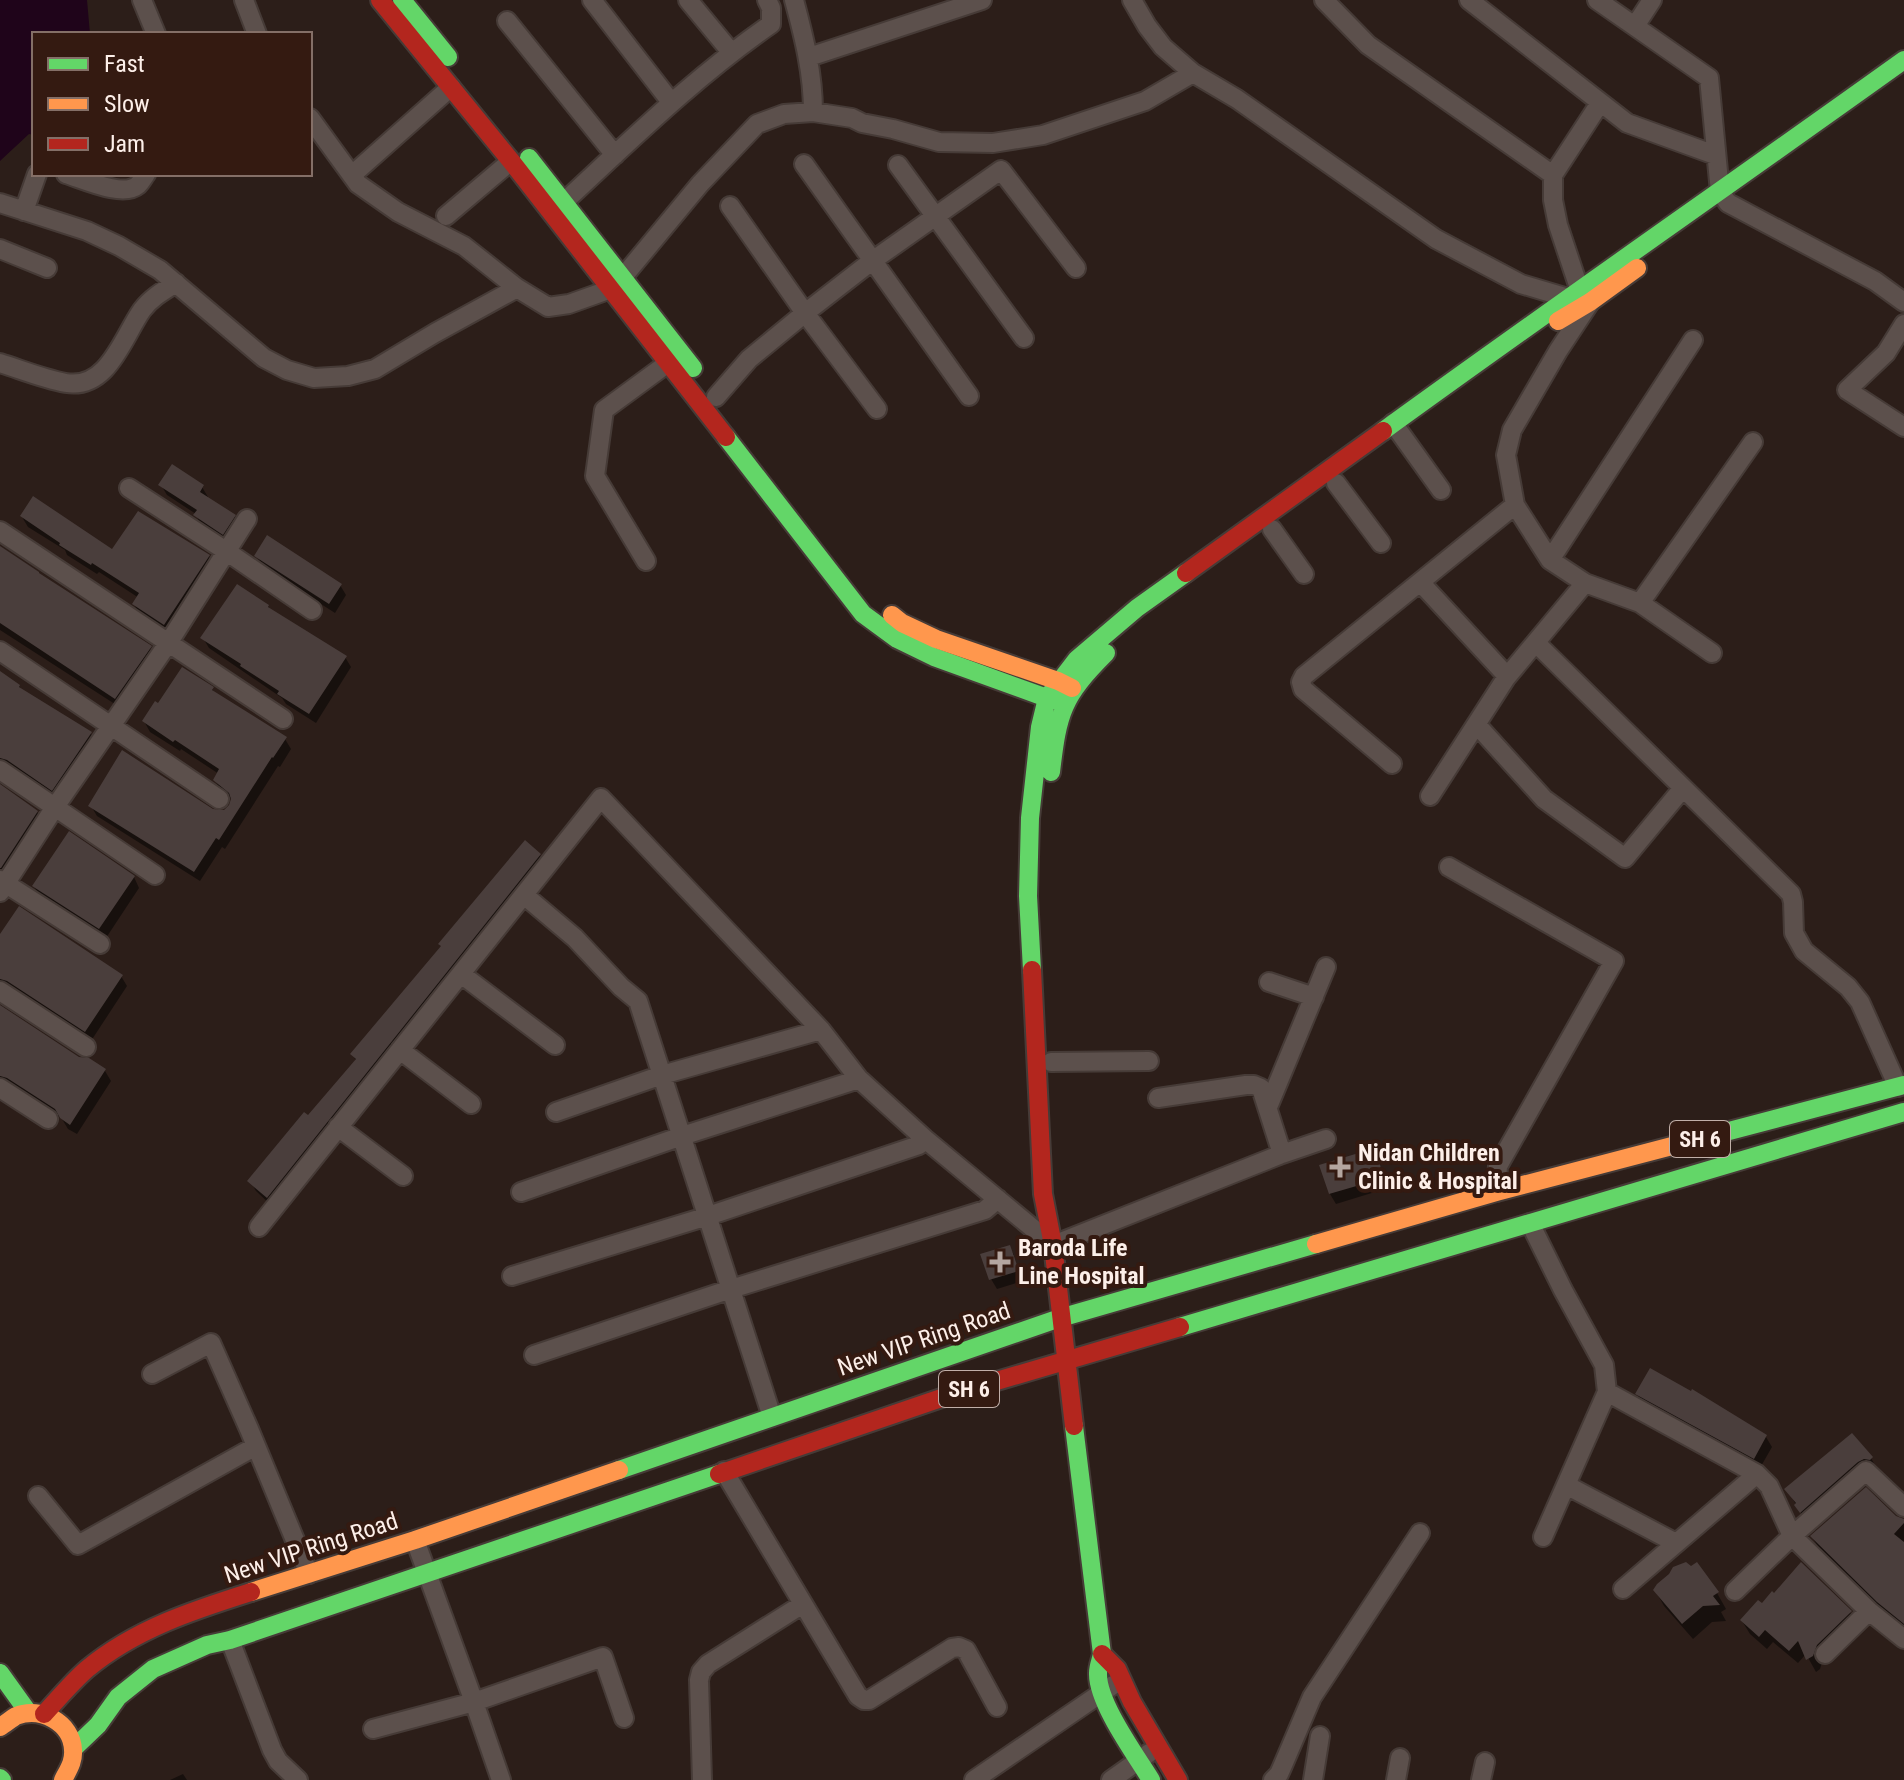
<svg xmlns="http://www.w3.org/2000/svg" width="1904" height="1780" viewBox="0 0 1904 1780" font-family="'Roboto Condensed',sans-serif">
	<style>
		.water { fill: #1f041a }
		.shadow { fill: #0007 }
		.building { fill: #4a3e3c }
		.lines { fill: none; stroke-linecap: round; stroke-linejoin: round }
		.street-casing { stroke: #463b37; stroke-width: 22 }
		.fast-casing { stroke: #463b37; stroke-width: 22 }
		.slow-casing { stroke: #463b37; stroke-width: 22 }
		.jam-casing { stroke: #463b37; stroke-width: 22 }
		.street { stroke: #5c504c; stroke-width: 18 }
		.fast { stroke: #63d668; stroke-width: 18 }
		.slow { stroke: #ff974d; stroke-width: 18 }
		.jam { stroke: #b3261e; stroke-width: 18 }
		.poi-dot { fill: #b4a6a0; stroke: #341a11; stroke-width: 3 }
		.labels { text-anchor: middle; stroke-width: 8; stroke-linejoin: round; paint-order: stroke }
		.shield { fill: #341a11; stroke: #c1afa8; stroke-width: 2 }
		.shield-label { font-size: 22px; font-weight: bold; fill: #fdefe9 }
		.poi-label { font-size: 24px; font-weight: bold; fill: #fdefe9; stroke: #341a11; text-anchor: start }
		.street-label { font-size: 24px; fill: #fdefe9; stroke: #341a11 }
	</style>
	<rect width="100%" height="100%" fill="#2c1e19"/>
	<path class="water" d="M0,0H87L90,34H34V135L29,134L0,161Z"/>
	<path class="shadow" d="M161,485L202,487L208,497L207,499L234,516L240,526L229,544L201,526L196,514L167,495Z
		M22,517L112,552L209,556L214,567L170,634L140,615L134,604L139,598L99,572L97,574L67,555L65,550L28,527Z
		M0,549L150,648L156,658L121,708L0,630Z
		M257,556L340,585L346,595L335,613L262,566Z
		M268,606L271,611L345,657L351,667L316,723L286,704L282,698L209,648L203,638Z
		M0,673L19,686L22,691L91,734L97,744L58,800L0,770Z
		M212,689L215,694L285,739L291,749L280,767L278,766L225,849L222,847L200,881L97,816L91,806L224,812L233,800L221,791L215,780L219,774L181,749L180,751L150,732L144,721L159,706Z
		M0,787L37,812L43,822L0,880Z
		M540,855L545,865L273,1207L256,1191L250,1181L308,1118L357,1062L352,1054Z
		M134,877L139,888L106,938L40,897L34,886Z
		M0,937L121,976L127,986L91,1041L0,991Z
		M0,1008L79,1059L89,1060L105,1071L111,1081L77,1134L68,1129L62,1119L14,1088L0,1087Z
		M1361,1154L1366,1164L1377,1161L1383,1171L1388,1188L1336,1204L1330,1194L1322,1166Z
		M1009,1247L1014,1255H1011L1020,1281H1023L997,1289L991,1279Z
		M1637,1394L1766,1437L1772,1447L1760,1468L1643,1404Z
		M1852,1436L1871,1458L1877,1469L1802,1515L1787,1489Z
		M1895,1517L1904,1522V1629L1886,1613L1819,1548L1812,1537Z
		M1655,1590L1717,1593L1726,1609L1721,1612L1726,1621L1712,1622L1693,1639L1664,1606Z
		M1774,1596L1850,1612L1858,1625L1823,1659L1820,1669L1816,1672L1806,1654L1798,1663L1773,1642L1767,1649L1750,1634L1742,1621Z
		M183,1774L187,1780H170Z"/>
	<path class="building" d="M172,464L204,485L200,492L236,515L223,535L193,515L197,510L158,485Z
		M33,496L112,549L138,511L210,555L164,625L132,604L139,593L92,563L91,565L59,545L60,543L20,516Z
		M267,535L342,584L329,604L254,556Z
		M0,546L39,572V573L152,646L115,699L0,623Z
		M237,584L269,605L268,607L347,656L309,714L277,694L279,691L240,666L241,664L200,638Z
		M182,667L214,687L212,690L287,737L273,758L272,757L219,840L216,838L194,872L88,806L122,750L213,809L224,810L229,805L231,799L229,793L213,780L219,769L175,740L173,742L142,721L155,701L158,703Z
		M0,671L20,685L19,687L92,732L52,791L7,760L0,758Z
		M0,784L38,811L1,868H0Z
		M69,831L135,876L99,929L32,886Z
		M525,840L541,854L267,1198L247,1181L304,1112L308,1115L356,1059L350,1054L441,946L438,944Z
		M19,906L123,975L85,1032L7,981L0,979V934Z
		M0,1005L79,1057L89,1058L106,1069L70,1125L60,1118L55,1109L7,1078L0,1076Z
		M1362,1152L1365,1162L1378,1158L1384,1178L1329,1194L1319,1165Z
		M1010,1245L1019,1271L989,1280L980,1254Z
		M1650,1368L1691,1391L1692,1389L1767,1435L1754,1459L1635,1394Z
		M1852,1433L1873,1457L1870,1460L1864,1459L1858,1462L1800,1513L1794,1505L1796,1503L1784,1489Z
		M1866,1487L1896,1516L1904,1519V1523L1894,1534L1904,1542V1624L1877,1602L1810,1536Z
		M1686,1562L1691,1566L1697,1562L1719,1592L1713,1596L1720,1605L1703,1606L1682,1624L1653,1590L1657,1584L1669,1574L1673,1567Z
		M1801,1562L1852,1611L1817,1645L1813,1656L1806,1660L1798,1641L1789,1651L1765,1630L1759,1637L1740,1620L1758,1600L1762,1603L1772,1591L1774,1593Z"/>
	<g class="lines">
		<defs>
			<path id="street" d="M142,0L156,34
				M244,0L257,34
				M592,0L671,102
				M688,0L731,52
				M794,0C804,37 813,73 813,112
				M1132,0L1147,26L1163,47L1193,73
				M1324,0L1368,45L1553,175
				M1469,0L1627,123L1715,155
				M1597,0L1709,78L1720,192L1728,203L1875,281L1904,302
				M507,21L615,155
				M1635,26L1652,0
				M809,57L982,0
				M310,118L358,184L398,212L464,246L517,288L548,307L569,304L611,289L623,277L700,184L757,124L784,114L813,112L852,118L862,123L893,129L939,142L993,143L1043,135L1145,101L1193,73L1237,99L1436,239L1521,284L1568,298
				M804,164L969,396
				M898,165L1024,338
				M66,174C83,179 123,198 138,185C141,182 143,178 146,174
				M352,175L451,87
				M564,202C631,140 696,76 771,24V8L767,0
				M0,203L87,231L119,246L160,270L264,358L287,370L314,378L348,376L375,369L435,333L517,288
				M730,206L805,313L877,409
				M24,211L37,174
				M446,216L511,161
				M0,249L47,268
				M1582,297L1558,225L1553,200V175L1600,103
				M1589,304L1558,351L1512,430L1506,455L1515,505L1550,560L1585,583L1640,603L1712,653
				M1904,324L1886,353L1847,390L1904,427
				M0,363C22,370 44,379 66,383C108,390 123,337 142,310C151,298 163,291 176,283
				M716,397L749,359L805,313L872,261L1001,170L1076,268
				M1393,423L1441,490
				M1336,483L1381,543
				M129,488L226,551L312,610
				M1272,529L1304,574
				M0,531L283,719
				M1550,560L1693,340
				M646,561L595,476L604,410L668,363
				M1420,582L1507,676
				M1640,603L1753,442
				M1536,643L1791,894L1793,902L1794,933L1804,951L1848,987L1860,1002L1898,1087
				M0,651L219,799
				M1477,725L1544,799L1625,858L1683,788
				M1392,764L1303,689L1301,682L1304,676L1515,505
				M0,770L155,875
				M1430,796L1506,678L1585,583
				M1449,867L1614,961L1498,1166L1496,1192
				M0,880L100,944
				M0,892L55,807L169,642L247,519
				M524,895L575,938L621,987L638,1001L772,1417
				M461,974L555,1045
				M1269,982L1314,997
				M0,991L86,1047
				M400,1050L471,1104
				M1051,1062L1149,1061
				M0,1088L48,1119
				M1158,1098L1246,1085H1254L1261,1088L1282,1154
				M1268,1107L1326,967
				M556,1112L662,1075L821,1030
				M338,1127L403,1176
				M521,1192L682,1136L859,1079
				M1530,1223L1563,1290L1604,1365L1607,1392L1543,1537
				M259,1227L601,798L821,1030L859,1079L925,1139L1053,1245L1282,1154L1326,1139
				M512,1276L708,1216L919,1145L925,1139
				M534,1355L731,1289L985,1210L998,1199
				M152,1374L211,1343L249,1429L309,1574
				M1607,1392L1757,1474L1769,1486L1792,1536L1869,1611L1904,1639
				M724,1471L858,1696L864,1700H869L952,1648L959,1647L966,1650L997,1707
				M1566,1485L1676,1543
				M38,1496L78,1545L256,1446
				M415,1540L474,1702L501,1780
				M1623,1589L1757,1474
				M1735,1591L1792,1536L1866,1471L1904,1507
				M230,1640L272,1750L278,1761L298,1780
				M1825,1654L1869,1611
				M373,1729L474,1702L603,1657L624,1718
				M702,1780L699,1680L701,1672L708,1664L803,1604
				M974,1780L1113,1685
				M1111,1780L1149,1753
				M1273,1780L1279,1774L1283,1765L1312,1697L1420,1533
				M1313,1780L1320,1736
				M1396,1780L1400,1758
				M1481,1780L1485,1762"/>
			<path id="fast" d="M402,0L448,57
				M529,158L693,368
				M1383,431C1555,306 1731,184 1904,60
				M726,437L863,614L897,639L934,657L1047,698L1063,702
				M1051,772C1058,712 1062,697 1106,653
				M1032,970L1028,896L1030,818L1040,727L1047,698L1077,659L1137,608L1186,573
				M1714,1135L1904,1085
				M1180,1327L1904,1112
				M1074,1426L1102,1654C1101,1660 1098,1666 1098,1673C1097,1702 1135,1754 1151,1780
				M619,1470L1060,1318L1316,1244
				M0,1673L28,1712
				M74,1748L98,1725L118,1697L153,1669L207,1645L230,1640L719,1474
				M0,1778L2,1780"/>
			<path id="slow" d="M1558,321L1590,302L1637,268
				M892,615L902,623L936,639L1058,681L1072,688
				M1316,1244L1496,1192L1714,1135
				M251,1592L415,1540L619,1470
				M0,1727C5,1724 11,1719 16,1716C41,1706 72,1723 73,1750C74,1762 68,1770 63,1780"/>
			<path id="jam" d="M380,0L511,161L726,437
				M1186,573L1383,431
				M1032,970L1043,1194L1053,1245L1074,1426
				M719,1474L956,1393L1180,1327
				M1102,1654L1117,1669L1132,1702L1178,1780
				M44,1714C58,1699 72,1682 87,1669C135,1629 194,1610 251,1592"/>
		</defs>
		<use href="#street" class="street-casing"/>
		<use href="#fast" class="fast-casing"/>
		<use href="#slow" class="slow-casing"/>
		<use href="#jam" class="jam-casing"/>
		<use href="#street" class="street"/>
		<use href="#fast" class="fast"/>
		<use href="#slow" class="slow"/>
		<use href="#jam" class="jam"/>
	</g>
	<g class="poi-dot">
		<path d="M1336 1155h8v8h8v8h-8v8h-8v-8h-8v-8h8z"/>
		<path d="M996 1250h8v8h8v8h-8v8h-8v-8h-8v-8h8z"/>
	</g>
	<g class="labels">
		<g class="shield">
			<rect x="1670" y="1121" width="60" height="36" rx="6"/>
			<rect x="939" y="1371" width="60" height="36" rx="6"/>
		</g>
		<g class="shield-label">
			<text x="1700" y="1147">SH 6</text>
			<text x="969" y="1397">SH 6</text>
		</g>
		<g class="poi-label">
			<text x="1358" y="1161">Nidan Children<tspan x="1358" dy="28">Clinic &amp; Hospital</tspan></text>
			<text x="1018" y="1256">Baroda Life<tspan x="1018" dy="28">Line Hospital</tspan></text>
		</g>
		<g class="street-label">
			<text transform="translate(924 1339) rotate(-19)" y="8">New VIP Ring Road</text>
			<text transform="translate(311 1548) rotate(-18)" y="8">New VIP Ring Road</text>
		</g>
	</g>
	<rect x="32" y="32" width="280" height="144" fill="#341a11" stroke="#846f67" stroke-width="2"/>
	<rect x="48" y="58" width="40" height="12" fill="#63d668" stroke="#846f67" stroke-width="2"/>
	<text x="104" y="72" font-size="24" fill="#fdefe9">Fast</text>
	<rect x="48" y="98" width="40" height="12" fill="#ff974d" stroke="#846f67" stroke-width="2"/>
	<text x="104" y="112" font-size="24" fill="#fdefe9">Slow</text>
	<rect x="48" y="138" width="40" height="12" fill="#b3261e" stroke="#846f67" stroke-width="2"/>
	<text x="104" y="152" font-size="24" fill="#fdefe9">Jam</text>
</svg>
